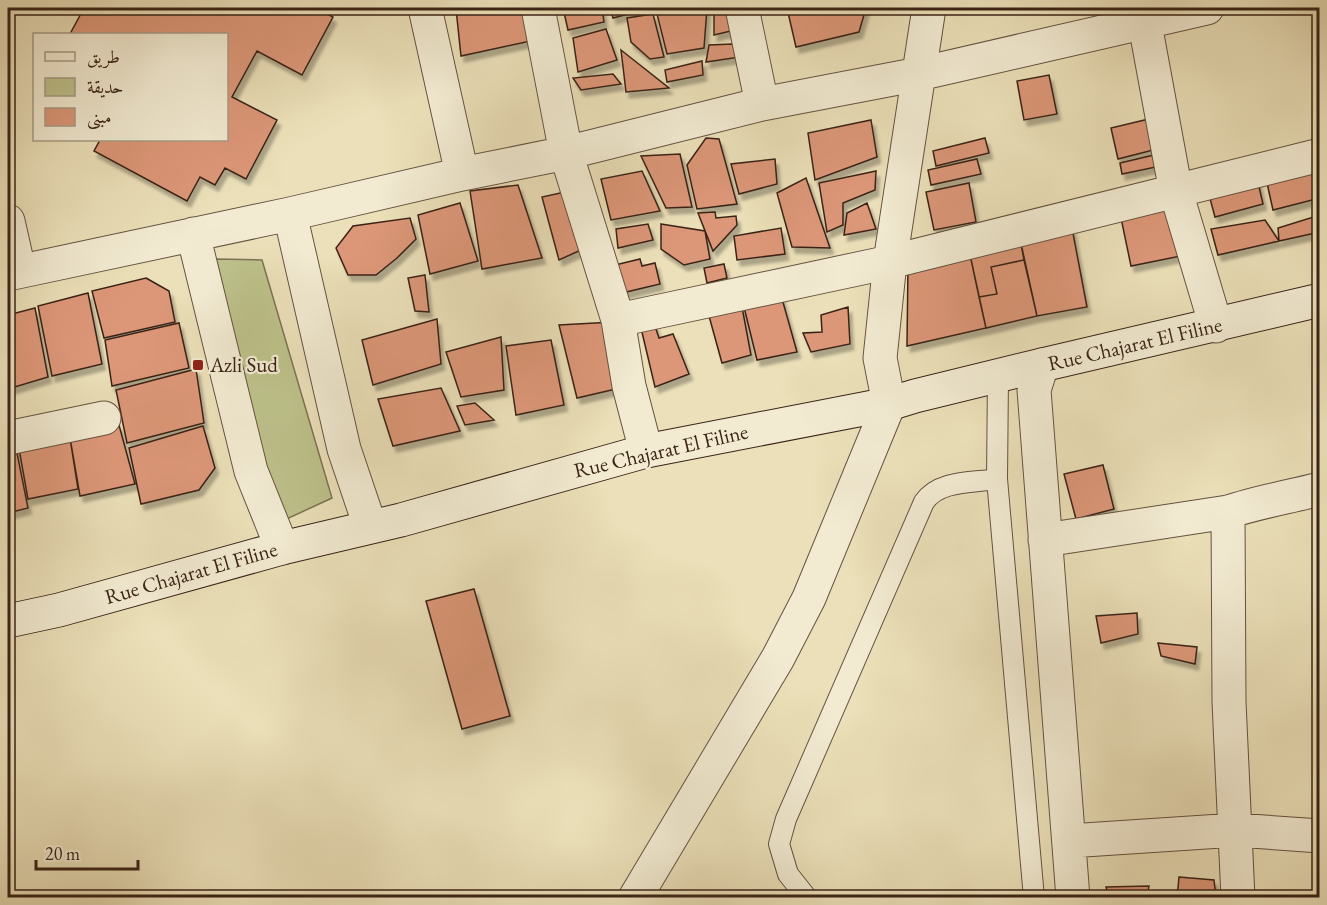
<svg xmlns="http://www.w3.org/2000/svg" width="1327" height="905" viewBox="0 0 1327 905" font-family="'EB Garamond',Amiri,serif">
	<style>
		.green { fill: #bdc18b; stroke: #7c7251; stroke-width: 1.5 }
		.building { fill: #dc9778; stroke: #3a2317; stroke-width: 1.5; filter: url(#shadow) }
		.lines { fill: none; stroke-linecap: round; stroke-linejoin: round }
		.lane-casing { stroke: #665240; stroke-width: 22 }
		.street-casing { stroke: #665240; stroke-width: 35 }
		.secondary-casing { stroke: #3a2317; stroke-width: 35 }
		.lane { stroke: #f2ebd2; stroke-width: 20 }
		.street { stroke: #f2ebd2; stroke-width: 33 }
		.secondary { stroke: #f2ebd2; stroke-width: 33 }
		.poi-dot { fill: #8f2418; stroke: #f2ebd2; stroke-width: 2 }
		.labels { text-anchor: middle; stroke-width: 4.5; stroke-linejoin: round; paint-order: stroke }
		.street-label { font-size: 21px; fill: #3a2317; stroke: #f2ebd2 }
		.poi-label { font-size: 21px; fill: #3a2317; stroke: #f2ebd2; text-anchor: start }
	</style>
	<defs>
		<filter id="shadow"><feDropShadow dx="3.5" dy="6" stdDeviation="1.5" flood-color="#0004"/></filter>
	</defs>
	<rect width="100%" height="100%" fill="#ebe0b9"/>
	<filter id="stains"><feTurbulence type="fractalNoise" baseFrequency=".00333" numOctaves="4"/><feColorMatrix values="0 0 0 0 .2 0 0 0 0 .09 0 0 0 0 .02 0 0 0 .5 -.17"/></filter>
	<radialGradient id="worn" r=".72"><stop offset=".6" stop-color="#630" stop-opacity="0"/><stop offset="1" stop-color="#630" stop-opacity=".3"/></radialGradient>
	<path class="green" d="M216,259L262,260L332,498L278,523Z"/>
	<path class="building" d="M84,8H316L333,17L302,75L257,51L232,97L277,120L246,179L225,168L215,185L200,177L187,201L94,151L100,140H226V34H70Z
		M463,8H532L540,39L461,56L456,9Z
		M563,8H602L604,22L568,30Z
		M610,8H646L647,9L613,18Z
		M707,8L704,48L667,54L657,14Z
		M714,8H734L739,29L714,35Z
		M787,8H866L859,32L796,47Z
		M653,14L664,57L650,59L631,42L627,18Z
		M606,29L617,60L578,72L573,38Z
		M733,44L740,57L706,62L709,45Z
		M621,50L669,88L626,92Z
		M702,61L703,75L667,82L665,70Z
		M613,74L621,84L581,90L573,78Z
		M1049,75L1057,114L1024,120L1017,81Z
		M1153,118L1161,148L1118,159L1111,128Z
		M871,120L877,157L815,180L808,133Z
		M706,138L719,139L737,204L697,209L687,165Z
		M985,138L989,153L936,166L933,151Z
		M680,154L692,207L666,208L641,156Z
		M1154,155L1156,167L1122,174L1120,163Z
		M775,159L777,184L739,194L731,164Z
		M977,159L981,174L931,185L928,170Z
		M1308,163L1320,193V198L1273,210L1265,174Z
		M642,171L660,211L611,220L601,179Z
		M876,171L875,190L843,203V225L827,232L819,183Z
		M806,178L830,248L792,247L777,193Z
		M1257,178L1263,204L1215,217L1208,191Z
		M969,183L976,222L934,230L926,192Z
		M518,185L542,258L482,269L470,191Z
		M574,190L583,249L559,260L542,197Z
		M460,203L478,261L430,274L418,215Z
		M867,203L876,229L844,235L847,213Z
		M1171,207L1181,256L1131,266L1121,218Z
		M715,212L716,218L736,216L737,225L713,251L698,213Z
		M1320,215V232L1279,241L1278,228Z
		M410,218L416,239L397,258L376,275H348L336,248L353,226Z
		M1265,220L1279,241L1218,255L1211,229Z
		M648,224L653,240L618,248L616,229Z
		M661,224L705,231L710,259L684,265L661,249Z
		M781,228L785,254L737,260L734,236Z
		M1072,228L1087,307L1037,316L1020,239Z
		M1020,239L1024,260L991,267L997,294L979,297L969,250Z
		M969,250L986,328L907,346L908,266Z
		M640,259L642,266L655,263L660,284L622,293L615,265Z
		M1024,260L1037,316L986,328L979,297L997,294L991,267Z
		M724,264L727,278L707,283L704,268Z
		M425,275L429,312L415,311L408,278Z
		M146,278L169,291L175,322L104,338L92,291Z
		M88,293L102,364L52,376L38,306Z
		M781,295L797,352L757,360L743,303Z
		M742,307L751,355L722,363L709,316Z
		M848,307L850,344L811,352L803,333L822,332L821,315Z
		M35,308L48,377L8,389V315Z
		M437,319L441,364L373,385L362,340Z
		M653,320L659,338L673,334L689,374L655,387L641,328Z
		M613,322L629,386L577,398L559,325Z
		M179,323L189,368L112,386L105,340Z
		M501,337L504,390L461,397L446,352Z
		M551,340L564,405L516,415L506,346Z
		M196,369L204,423L127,443L116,390Z
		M441,388L460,431L393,446L378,399Z
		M475,403L494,420L465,425L457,406Z
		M119,425L135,484L80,496L70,438Z
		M203,426L215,468L199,490L141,504L129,448Z
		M70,438L78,489L28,499L19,449Z
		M16,448L28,508L8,513V450Z
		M1103,465L1114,509L1076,519L1064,474Z
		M474,589L510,716L462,729L426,601Z
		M1137,613L1138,634L1101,643L1096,616Z
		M1158,643L1197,647L1195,664L1161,656Z
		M1179,877L1214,880L1216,898H1177Z
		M1149,886L1147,898H1109L1106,887Z"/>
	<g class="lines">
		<defs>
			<path id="lane" d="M998,376L997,479L1034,898
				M807,898L788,874L779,844L786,819L924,502C939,480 972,483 997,479"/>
			<path id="street" d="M425,8L462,174
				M538,8L566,153L618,320L629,386L646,451
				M742,8L762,104
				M1142,8L1176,192L1216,326
				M290,214L344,449L370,526
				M8,221L19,270
				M193,234L251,471L282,548
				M8,274L290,214L462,174L566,153L762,104L919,74L1207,8
				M618,320L890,262L1320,155
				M1042,365L1034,390L1073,898
				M8,438L104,418
				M1045,540L1228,512
				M1069,841L1236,830L1320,836
				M635,898L778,658L809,598L889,404L880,358L890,262L929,8
				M1238,898L1229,702L1228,512C1258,502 1289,497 1320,489"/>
			<path id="secondary" d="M8,621L59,610L282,548L401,520L646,451L889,404L915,396L1042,365L1320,300"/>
		</defs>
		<use href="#lane" class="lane-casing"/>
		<use href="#street" class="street-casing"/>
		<use href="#secondary" class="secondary-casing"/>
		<use href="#lane" class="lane"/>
		<use href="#street" class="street"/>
		<use href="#secondary" class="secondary"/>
	</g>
	<rect class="poi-dot" x="192" y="359" width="12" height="12" rx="3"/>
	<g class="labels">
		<g class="street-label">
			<text transform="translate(1135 344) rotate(-13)" y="7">Rue Chajarat El Filine</text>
			<text transform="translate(661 451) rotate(-13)" y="7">Rue Chajarat El Filine</text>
			<text transform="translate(191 573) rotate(-16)" y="7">Rue Chajarat El Filine</text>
		</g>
		<g class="poi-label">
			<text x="210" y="372">Azli Sud</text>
		</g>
	</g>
	<rect width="1327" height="905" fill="none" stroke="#ebe0b9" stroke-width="30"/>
	<rect x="9" y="9" width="1309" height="887" fill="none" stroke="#3a2317" stroke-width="3"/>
	<rect x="15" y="15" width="1297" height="875" fill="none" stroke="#3a2317" stroke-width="1.5"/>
	<rect x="33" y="33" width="195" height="108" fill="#f2ebd2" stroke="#a89b87" stroke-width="1.5"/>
	<rect x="45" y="52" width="30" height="9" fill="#f2ebd2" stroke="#a89b87" stroke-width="1.5"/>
	<text x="87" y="63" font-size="18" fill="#3a2317">طريق</text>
	<rect x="45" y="78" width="30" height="18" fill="#bdc18b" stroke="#a89b87" stroke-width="1.5"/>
	<text x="87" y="93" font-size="18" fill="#3a2317">حديقة</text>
	<rect x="45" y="108" width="30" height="18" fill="#dc9778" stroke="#a89b87" stroke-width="1.5"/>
	<text x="87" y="123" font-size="18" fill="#3a2317">مبنى</text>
	<path d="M36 860v9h102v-9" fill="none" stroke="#3a2317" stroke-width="3"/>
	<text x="45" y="860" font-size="18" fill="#3a2317" stroke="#f2ebd2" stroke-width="4.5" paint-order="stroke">20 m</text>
	<rect width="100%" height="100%" filter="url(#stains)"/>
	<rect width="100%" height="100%" fill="url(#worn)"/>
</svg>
